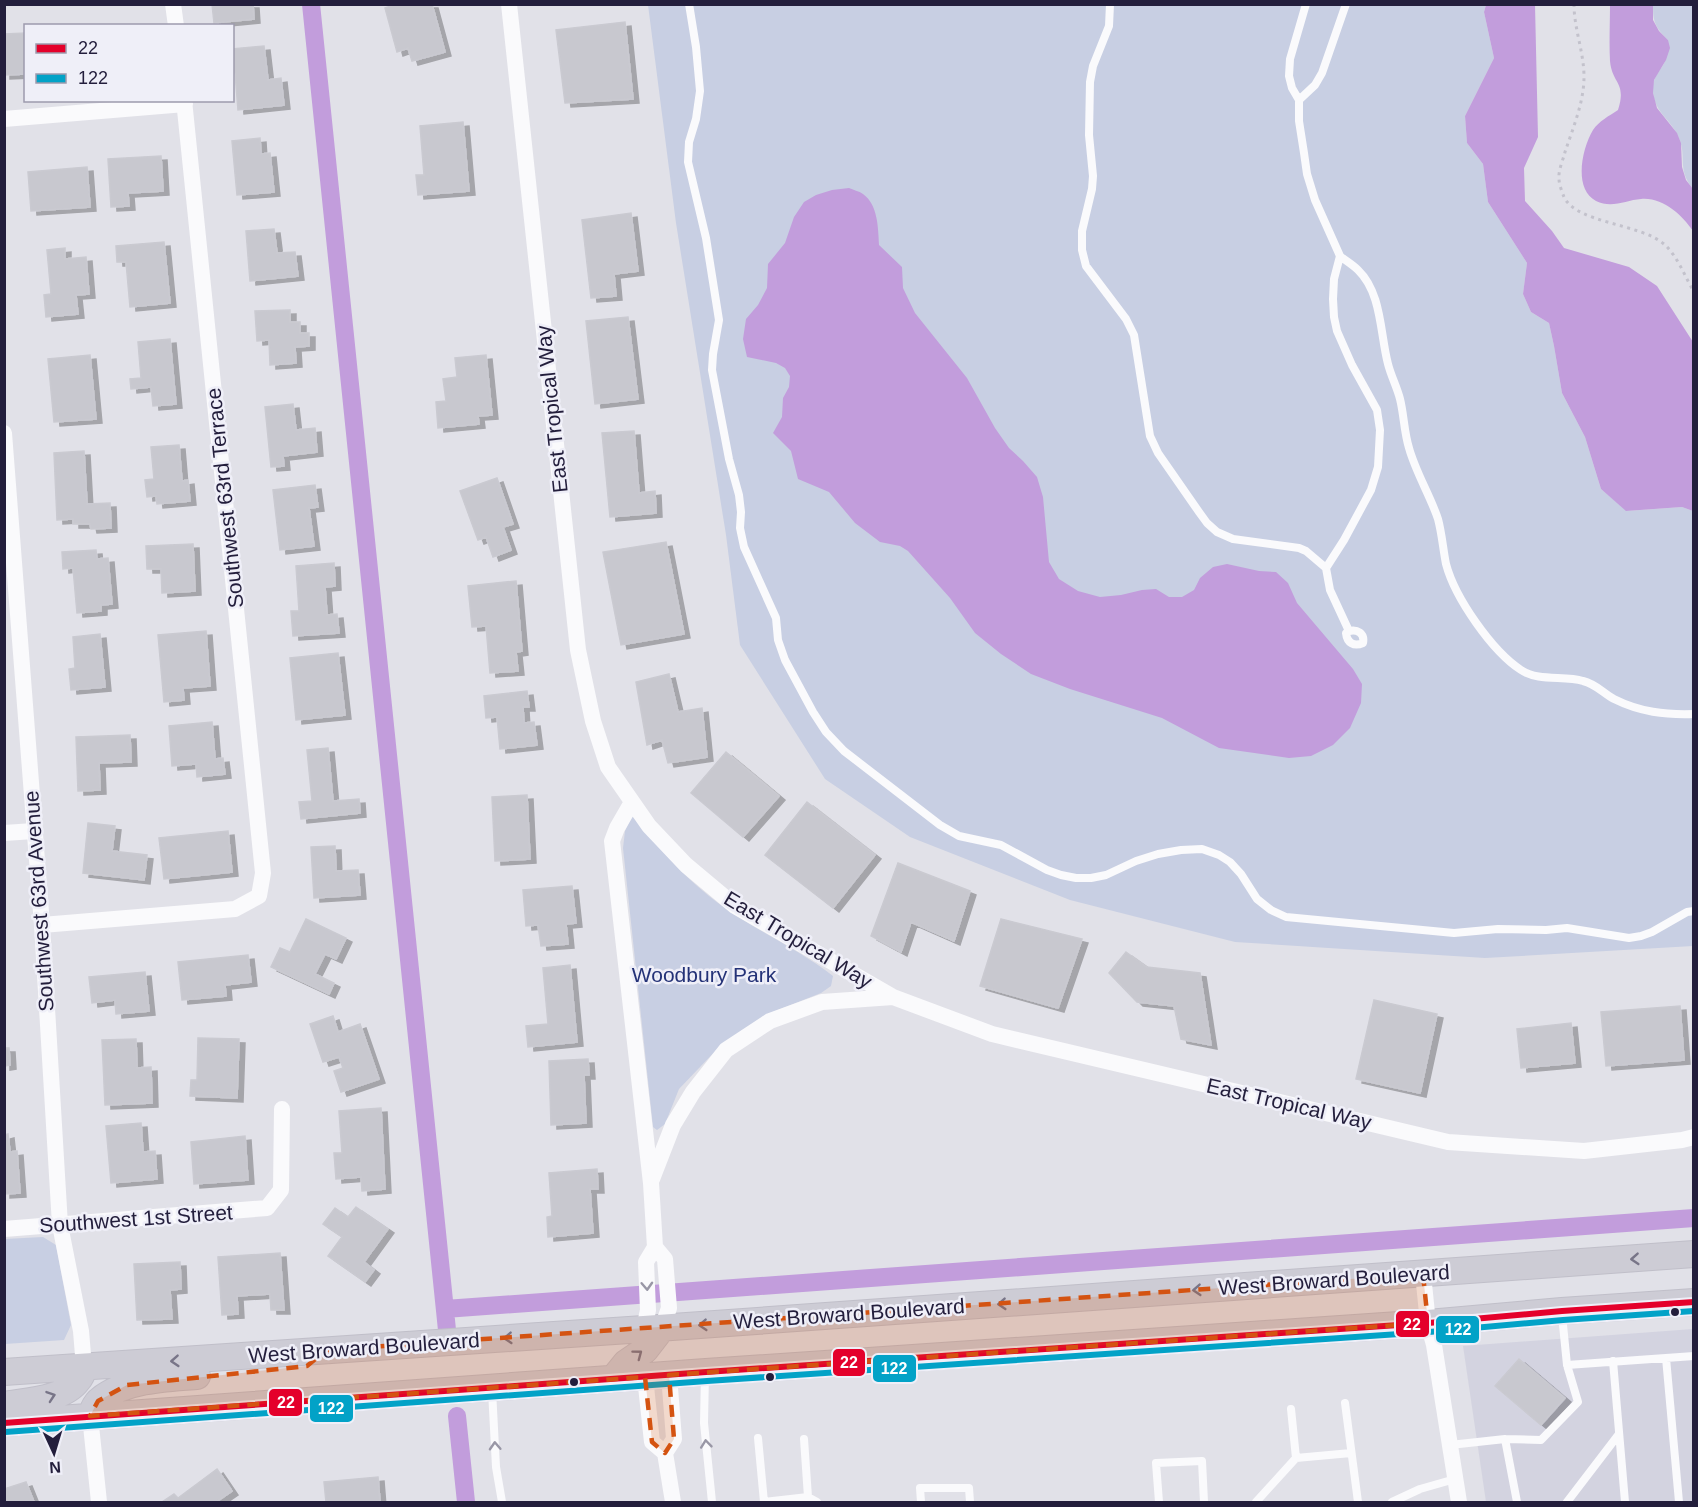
<svg xmlns="http://www.w3.org/2000/svg" width="1698" height="1507" viewBox="0 0 1698 1507" font-family="Arial,sans-serif">
	<style>
		.built { fill: #d3d3e0 }
		.green { fill: #c8cfe3 }
		.water { fill: #c29ddc }
		.lines { fill: none; stroke-linecap: round; stroke-linejoin: round }
		.canal { stroke: #c29ddc; stroke-width: 18 }
		.building { fill: #c8c8cf; stroke: #cacad1; stroke-width: 1.5; filter: url(#shadow) }
		.primary-casing { stroke: #c0bfc9; stroke-width: 28 }
		.path { stroke: #c3c2cc; stroke-width: 3; stroke-dasharray: 3 4.5; stroke-linecap: butt }
		.lane { stroke: #fafafc; stroke-width: 8 }
		.street { stroke: #fafafc; stroke-width: 16 }
		.primary { stroke: #cdccd5; stroke-width: 26 }
		.bus-1-casing { stroke: #efeff8; stroke-width: 10 }
		.bus-2-casing { stroke: #efeff8; stroke-width: 10 }
		.bus-1 { stroke: #e4002b; stroke-width: 6 }
		.bus-2 { stroke: #02a2c7; stroke-width: 6 }
		.oneway { stroke: #787588 }
		.oneway2 { stroke: #9997a6 }
		.marked { fill: #d45311; fill-opacity: 0.2; stroke: #d45311; stroke-width: 4.5; stroke-dasharray: 12 8; stroke-linejoin: round }
		.bus-dot { fill: #231e3c; stroke: #efeff8; stroke-width: 2 }
		.labels { text-anchor: middle; stroke-width: 5; stroke-linejoin: round; paint-order: stroke }
		.street-label { font-size: 21px; fill: #231e3c; stroke: #efeff8 }
		.park-label { font-size: 21px; fill: #243277; stroke: #efeff8 }
		.line-badge { stroke: #efeff8; stroke-width: 2 }
		.badge-label { font-size: 16px; text-anchor: middle; font-weight: bold; fill: #fff }
	</style>
	<defs>
		<filter id="shadow"><feDropShadow dx="6" dy="4" stdDeviation="0" flood-color="#0004"/></filter>
	</defs>
	<rect width="100%" height="100%" fill="#e1e1e8"/>
	<path class="built" d="M1693,1329V1502H1486L1463,1346Z"/>
	<path class="green" d="M648,5H1486L1484,12L1494,58L1465,116L1467,143L1483,164L1488,202L1527,263L1523,294L1531,312L1549,323L1554,346L1562,393L1585,437L1601,489L1627,511L1682,507L1693,511V946L1485,958L1235,942L1070,900L910,837L825,779L740,645L726,535L676,223Z
		M1653,5H1693V189C1676,168 1688,156 1678,136C1671,120 1655,112 1653,93C1651,75 1662,72 1666,58C1668,53 1667,46 1668,40C1655,27 1653,22 1653,5Z
		M632,816C656,844 680,873 709,896C747,927 795,946 833,976L831,986L821,993L765,1015L722,1044L679,1089L665,1124L657,1130L653,1127L623,848L625,831Z
		M43,1237L56,1245L71,1325L64,1340L5,1344V1239Z"/>
	<path class="water" d="M1486,5H1535L1538,137L1524,168L1525,201L1552,231L1564,248L1629,267L1657,286L1693,342V511L1682,507L1626,511L1601,489L1585,437L1562,393L1554,346L1549,323L1531,312L1523,294L1527,263L1488,202L1483,164L1467,143L1465,116L1494,58L1484,12Z
		M1610,5H1653V20L1659,31L1668,40L1670,48L1666,60L1654,80L1653,93L1657,108L1677,133L1681,143L1682,167L1686,180L1693,189V231C1682,215 1663,197 1641,199C1626,200 1612,209 1596,201C1573,189 1582,148 1593,130C1599,121 1609,116 1618,110C1627,82 1612,84 1610,61C1609,43 1610,23 1610,5Z
		M849,188C853,190 859,191 863,194C878,205 878,227 879,245L902,267L903,288L915,313L967,378L995,428L1009,448L1023,461L1037,477L1043,497L1049,562L1059,579L1078,591L1100,597L1121,595L1142,590L1156,589L1169,597H1182L1194,590L1200,578L1213,567L1227,564L1259,571L1276,572L1288,583L1297,603L1353,669L1362,684L1361,703L1350,728L1333,745L1311,756L1289,758L1219,748L1162,718L1070,689L1031,674L1001,654L975,633L950,598L908,551L900,546L880,542L855,523L829,492L798,479L791,451L773,433L782,417L783,398L789,387L790,376L785,368L776,363L747,357L743,339L746,319L758,305L767,288L768,264L785,243L794,217L804,202L816,195L832,190Z"/>
	<g class="lines">
		<path class="canal" d="M311,4L447,1330
			M445,1309L1694,1218
			M457,1416L466,1502"/>
	</g>
	<path class="building" d="M212,4H253L254,19L214,23Z
		M396,4H432L445,52L412,61L408,48L397,52L385,8Z
		M625,22L633,99L565,103L556,30Z
		M26,33V74L4,75V34Z
		M264,46L268,80L281,78L284,105L238,110L235,73H232V49Z
		M463,122L469,191L418,195L416,175H424L420,126Z
		M260,138L261,154L270,153L274,192L237,195L232,141Z
		M161,156L163,191L128,193L129,206L111,207L108,159Z
		M87,167L90,207L31,211L28,172Z
		M631,213L638,271L614,274L616,296L591,298L582,220Z
		M274,229L277,253L295,252L298,276L250,281L246,231Z
		M164,242L170,303L130,307L126,262H117L116,246Z
		M65,248V259L86,257L89,294L76,295L78,314L46,317L44,295L51,294L47,250Z
		M290,310V322H300V333H309V346L295,347L296,363L270,365L269,340L257,341L255,311Z
		M628,317L638,399L595,404L586,321Z
		M170,339L176,404L153,406L151,387L131,389L130,379L141,378L138,342Z
		M90,355L96,419L54,422L48,359Z
		M486,355L492,415L478,416L479,424L438,428L436,402L446,401L443,379L457,377L455,358Z
		M293,404L296,430L315,428L317,452L283,456L284,466L271,467L265,407Z
		M634,431L639,493L655,491L656,513L610,517L602,433Z
		M179,445L182,481L188,480L190,501L157,504L156,496L147,497L145,480L154,479L151,447Z
		M84,451L87,504L110,503L111,528L91,529L90,524H73V519L57,520L54,453Z
		M497,478L513,524L503,527L511,550L493,557L486,537L478,540L460,491Z
		M315,485L318,507L309,508L314,546L280,550L273,490Z
		M666,542L684,634L621,645L603,552Z
		M193,544L195,591L162,593L161,569H147L146,546Z
		M96,550L97,559L108,558L112,604L101,605V611L77,613L73,568L63,569L62,552Z
		M334,563L335,586L325,587L327,615L337,614L339,633L293,636L291,611H299L296,566Z
		M516,581L522,651L516,652L518,671L490,673L486,626L472,627L468,586Z
		M206,631L210,686L183,688L184,700L164,702L158,635Z
		M100,634L105,687L71,690L69,669L75,668L73,637Z
		M338,653L345,715L296,720L290,658Z
		M669,674L678,712L702,708L707,757L668,763L662,740L647,745L636,682Z
		M527,691L529,707H523L524,723L534,722L537,745L500,749L497,717L486,718L484,696Z
		M212,722L215,759L223,758L225,774L197,777L196,764L172,766L169,726Z
		M130,735L131,762L99,763L100,790L78,791L76,737Z
		M328,748L333,801L359,799L360,813L301,819L299,802L312,801L307,750Z
		M726,752L779,796L743,837L691,793Z
		M527,795L530,859L495,861L492,797Z
		M807,802L875,855L833,908L765,855Z
		M88,823L115,826L112,851L147,855L144,880L83,873Z
		M228,831L232,872L164,879L159,838Z
		M335,846L336,871L358,870L360,895L314,898L311,847Z
		M898,863L970,891L954,941L911,922L901,952L871,936Z
		M572,886L576,923L566,924L568,944L541,946L538,925L526,926L523,890Z
		M306,919L346,938L336,959L325,954L315,974L334,983L329,994L271,967L280,948L290,952Z
		M1001,919L1082,939L1058,1008L980,986Z
		M1126,952L1147,967L1200,973L1211,1045L1181,1039L1174,1006L1137,1002L1109,973Z
		M248,955L251,982L225,985L226,996L182,1000L178,962Z
		M570,965L577,1042L528,1047L526,1026L548,1024L543,968Z
		M145,972L149,1011L116,1014L115,1000L92,1003L89,977Z
		M1374,1000L1437,1014L1420,1093L1356,1079Z
		M1680,1006L1684,1060L1606,1066L1601,1012Z
		M333,1016L338,1032L360,1024L379,1079L341,1092L334,1071L343,1068L339,1057L323,1062L310,1024Z
		M1571,1023L1575,1063L1521,1068L1517,1029Z
		M198,1038L239,1039L237,1098L190,1096L191,1080H197Z
		M136,1039L137,1068L151,1067L152,1103L105,1105L102,1040Z
		M4,1048H9L10,1065L4,1066Z
		M588,1059L589,1075H584L586,1123L551,1125L549,1061Z
		M381,1108L385,1189L362,1191L361,1177L336,1179L334,1153H342L339,1111Z
		M141,1123L143,1152L155,1151L157,1179L111,1183L106,1126Z
		M8,1134L10,1152L17,1151L20,1193L4,1194V1135Z
		M245,1136L248,1180L194,1184L191,1142Z
		M597,1169L598,1189H590L593,1233L548,1237L547,1217L552,1216L549,1173Z
		M356,1207L388,1229L364,1262L374,1270L365,1282L328,1256L342,1237L323,1224L335,1208L348,1217Z
		M280,1253L284,1310H271L270,1294L237,1296L238,1314L222,1315L218,1257Z
		M180,1262L181,1289L170,1290L172,1319L137,1320L134,1264Z
		M1519,1359L1565,1398L1541,1425L1495,1386Z
		M217,1469L232,1491L216,1502H162L174,1494L178,1498Z
		M378,1477L380,1502H326L324,1482Z
		M26,1482L34,1502H4V1489Z"/>
	<g class="lines">
		<defs>
			<path id="primary" d="M4,1372L644,1329L1694,1254
				M613,1379L626,1363L645,1350L662,1328
				M4,1405C26,1401 64,1400 78,1380C81,1377 83,1371 84,1367
				M90,1416C93,1411 95,1403 100,1400C124,1380 166,1378 197,1376
				M4,1423L706,1372L1428,1323L1562,1311L1694,1302"/>
		</defs>
		<use href="#primary" class="primary-casing"/>
		<path class="path" d="M1574,4C1574,29 1584,52 1584,77C1584,102 1573,128 1565,152C1563,160 1558,171 1559,179C1559,184 1562,192 1564,197C1577,224 1641,223 1665,245C1678,257 1685,277 1694,292"/>
		<path class="lane" d="M689,4L696,47L700,91L696,119L689,142L688,162L706,238L719,320L713,354L712,370L729,459L739,495L741,512L740,528L744,547L776,618L778,640L785,660L813,712L826,732L844,751L940,825L959,836L1001,845L1047,870L1061,875L1076,878H1091L1106,875L1136,861L1158,854L1181,850L1202,849L1219,855L1230,862L1241,874L1257,899L1271,910L1286,917L1454,933L1498,929L1546,930L1567,928L1629,938L1641,936L1652,932L1687,912L1694,911
			M1110,4L1109,26L1093,66L1090,82L1089,135L1093,176L1092,189L1082,231V250L1086,266L1126,319L1134,335L1150,436L1158,453L1199,512L1207,523L1217,532L1233,539L1299,548L1306,551L1326,568L1330,590L1349,631L1346,633C1347,643 1354,647 1363,643C1365,633 1357,629 1349,631
			M1306,4L1290,59L1289,76L1292,88L1299,100V121L1304,153L1307,174L1315,200L1340,256L1334,279L1333,299L1334,317L1337,331L1352,365L1377,410L1380,430L1378,467L1371,490L1344,540L1326,568
			M1299,100L1315,85L1322,73L1346,4
			M1340,256C1346,261 1353,265 1358,270C1382,293 1380,334 1388,364C1391,376 1397,387 1400,399C1404,415 1404,432 1409,448C1416,473 1430,495 1438,519C1442,534 1443,549 1446,564C1455,598 1492,651 1521,670C1539,682 1564,675 1583,681C1596,684 1603,693 1614,699C1640,712 1665,715 1694,714
			M1666,1358L1679,1502
			M1613,1361L1625,1502
			M1567,1365L1694,1356
			M705,1374L704,1423L712,1502
			M492,1390L496,1467L502,1502
			M1345,1403L1358,1502
			M1291,1409L1296,1458
			M758,1438L764,1502L808,1497L804,1439
			M1505,1439L1541,1440L1578,1402L1567,1365L1562,1315
			M1450,1445L1505,1439L1517,1502
			M808,1497L817,1502
			M921,1502L920,1488H969L970,1502
			M1159,1502L1156,1463L1202,1461L1204,1502
			M1256,1502L1296,1458L1351,1453
			M1392,1502L1420,1489L1455,1479
			M1567,1502L1619,1434"/>
		<path class="street" d="M173,4L176,26
			M509,4L578,650L593,721L608,767L649,826L686,865L735,906L893,997L992,1034L1448,1142L1584,1151L1682,1140L1694,1137
			M4,119L185,104
			M4,433L42,925L60,1225L81,1331L84,1367
			M632,802L617,828L612,841L651,1183L655,1247L665,1259L669,1308L662,1328
			M4,833L34,831
			M42,925L235,909L259,896L263,873L184,100
			M652,1179L673,1125L693,1092L726,1050L770,1021L822,1002L893,997
			M4,1229L267,1208L281,1190L282,1109
			M1423,1274L1428,1323L1434,1345L1459,1502
			M644,1329L648,1310L646,1262L655,1247
			M669,1375L674,1439L665,1453L673,1502
			M645,1377L652,1442L665,1453
			M90,1416L99,1502"/>
		<use href="#primary" class="primary"/>
		<defs>
			<path id="bus-1" d="M4,1423L706,1372L1428,1323L1562,1311L1694,1302"/>
			<path id="bus-2" d="M5,1432L707,1381L1429,1332L1563,1320L1694,1311"/>
		</defs>
		<use href="#bus-1" class="bus-1-casing"/>
		<use href="#bus-2" class="bus-2-casing"/>
		<use href="#bus-1" class="bus-1"/>
		<use href="#bus-2" class="bus-2"/>
	</g>
	<defs><path id="oneway-chevron" d="M-2-3.5L2.5 0L-2 3.5" fill="none" stroke-width="1.6" stroke-linecap="round" stroke-linejoin="round" transform="scale(1.5)"/></defs>
	<g class="oneway">
		<use href="#oneway-chevron" transform="translate(1635 1259) rotate(176)"/>
		<use href="#oneway-chevron" transform="translate(1197 1290) rotate(176)"/>
		<use href="#oneway-chevron" transform="translate(1002 1304) rotate(176)"/>
		<use href="#oneway-chevron" transform="translate(703 1325) rotate(176)"/>
		<use href="#oneway-chevron" transform="translate(508 1338) rotate(176)"/>
		<use href="#oneway-chevron" transform="translate(638 1354) rotate(-37)"/>
		<use href="#oneway-chevron" transform="translate(175 1361) rotate(176)"/>
		<use href="#oneway-chevron" transform="translate(51 1396) rotate(-19)"/>
	</g>
	<g class="oneway2">
		<use href="#oneway-chevron" transform="translate(647 1286) rotate(87)"/>
		<use href="#oneway-chevron" transform="translate(706 1444) rotate(-96)"/>
		<use href="#oneway-chevron" transform="translate(495 1446) rotate(-93)"/>
	</g>
	<path class="marked" d="M1423,1274L1428,1323L669,1375L674,1439L665,1453L652,1442L645,1377L90,1416L98,1401L127,1385L307,1366L326,1350Z"/>
	<g class="bus-dot">
		<circle cx="1675" cy="1312" r="5"/>
		<circle cx="770" cy="1377" r="5"/>
		<circle cx="574" cy="1382" r="5"/>
	</g>
	<g class="labels">
		<g class="street-label">
			<text transform="translate(552 409) rotate(-96)" y="7">East Tropical Way</text>
			<text transform="translate(225 498) rotate(-96)" y="7">Southwest 63rd Terrace</text>
			<text transform="translate(39 901) rotate(-94)" y="7">Southwest 63rd Avenue</text>
			<text transform="translate(798 940) rotate(31)" y="7">East Tropical Way</text>
			<text transform="translate(1289 1104) rotate(13)" y="7">East Tropical Way</text>
			<text transform="translate(136 1219) rotate(-4)" y="7">Southwest 1st Street</text>
			<text transform="translate(1334 1280) rotate(-4)" y="7">West Broward Boulevard</text>
			<text transform="translate(849 1314) rotate(-4)" y="7">West Broward Boulevard</text>
			<text transform="translate(364 1348) rotate(-4)" y="7">West Broward Boulevard</text>
		</g>
		<g class="park-label">
			<text x="704" y="982">Woodbury Park</text>
		</g>
	</g>
	<g class="line-badge">
		<rect x="1395" y="1310" width="35" height="28" rx="6" fill="#e4002b"/>
		<rect x="1435" y="1315" width="45" height="29" rx="6" fill="#02a2c7"/>
		<rect x="832" y="1348" width="34" height="29" rx="6" fill="#e4002b"/>
		<rect x="872" y="1354" width="45" height="29" rx="6" fill="#02a2c7"/>
		<rect x="268" y="1388" width="35" height="29" rx="6" fill="#e4002b"/>
		<rect x="309" y="1394" width="45" height="29" rx="6" fill="#02a2c7"/>
	</g>
	<g class="badge-label">
		<text x="1412" y="1330">22</text>
		<text x="1458" y="1335">122</text>
		<text x="849" y="1368">22</text>
		<text x="894" y="1374">122</text>
		<text x="286" y="1408">22</text>
		<text x="331" y="1414">122</text>
	</g>
	<rect width="1698" height="1507" fill="none" stroke="#231e3c" stroke-width="12"/>
	<rect x="24" y="24" width="210" height="78" fill="#efeff8" stroke="#9d9bad" stroke-width="1.5"/>
	<rect x="36" y="44" width="30" height="9" fill="#e4002b" stroke="#9d9bad" stroke-width="1.5"/>
	<text x="78" y="54" font-size="18" fill="#231e3c">22</text>
	<rect x="36" y="74" width="30" height="9" fill="#02a2c7" stroke="#9d9bad" stroke-width="1.5"/>
	<text x="78" y="84" font-size="18" fill="#231e3c">122</text>
	<g transform="translate(54 1453) rotate(176)" stroke="#efeff8" stroke-width="4.5" paint-order="stroke">
	<path d="M0-4.5L10 22L0 15L-10 22Z" fill="#231e3c"/>
	<text y="-9" font-size="16" font-weight="bold" text-anchor="middle" fill="#231e3c">N</text>
	</g>
</svg>
